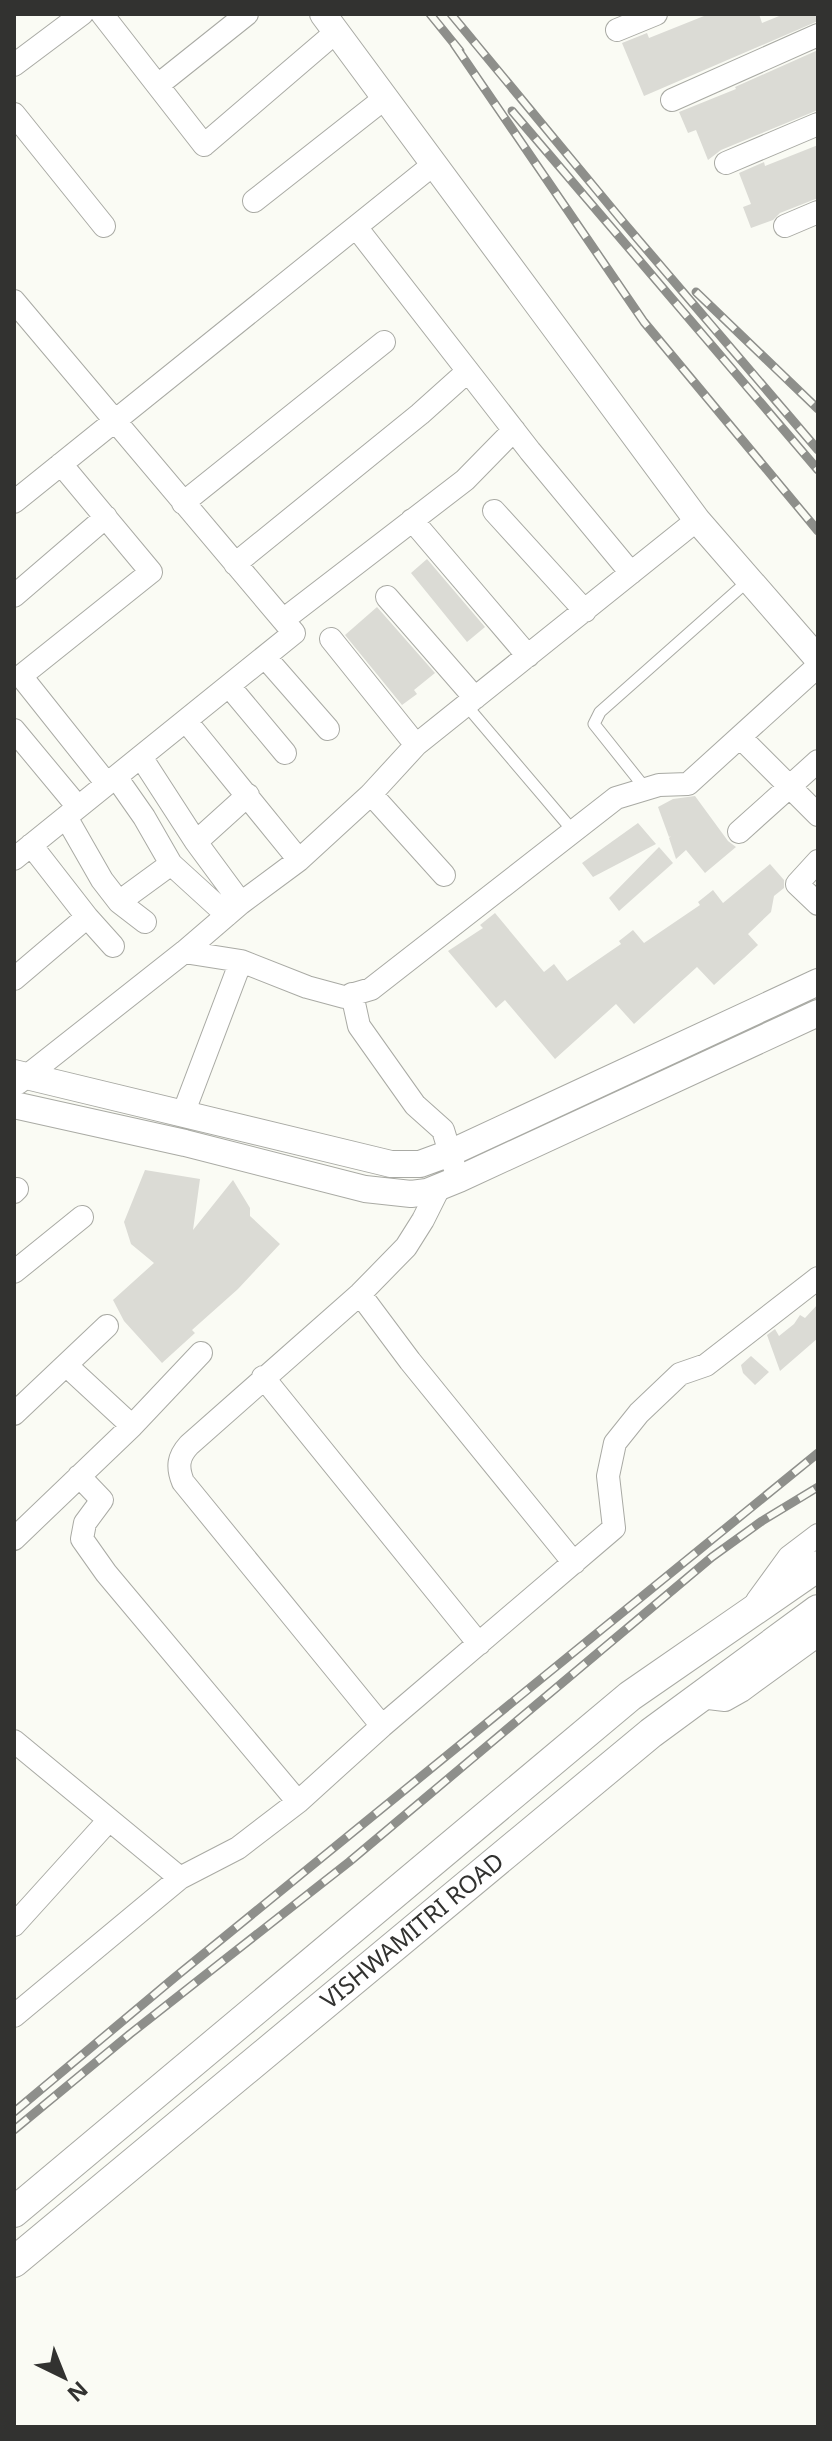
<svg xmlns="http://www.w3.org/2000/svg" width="832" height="2441" viewBox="0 0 832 2441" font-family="'Noto Sans',sans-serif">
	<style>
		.building { fill: #dbdbd5 }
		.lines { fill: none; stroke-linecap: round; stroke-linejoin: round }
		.service-casing { stroke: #a9aaa4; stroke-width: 13 }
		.minor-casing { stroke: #a9aaa4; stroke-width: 24 }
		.tertiary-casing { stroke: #a9aaa4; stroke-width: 28 }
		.secondary-casing { stroke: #a9aaa4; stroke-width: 32 }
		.service { stroke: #fff; stroke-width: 11 }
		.minor { stroke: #fff; stroke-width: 22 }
		.tertiary { stroke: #fff; stroke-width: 26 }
		.secondary { stroke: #fff; stroke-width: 30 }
		.rail-casing { stroke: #8e8f8b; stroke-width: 9 }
		.rail { stroke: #fafbf4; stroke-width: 6; stroke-dasharray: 18; stroke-linecap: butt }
		.labels { text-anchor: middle; stroke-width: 6; stroke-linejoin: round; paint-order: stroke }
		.street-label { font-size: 24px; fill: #323230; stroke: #fafbf4 }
	</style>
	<rect width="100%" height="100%" fill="#fafbf4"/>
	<path class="building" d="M709,14H759L762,23L784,14H818V21L644,96L622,43L647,33L649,38Z
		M818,50V110L721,150L708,160L696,130L688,133L679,112L736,89L735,87Z
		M818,145V198L780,213L773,220L751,228L743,207L751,204L739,173L764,162L765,166Z
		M427,559L485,627L467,642L411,573Z
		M377,607L435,673L414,690L417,694L402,705L345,635Z
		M695,796L728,841L736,847L705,873L686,850L676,859L669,838L671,836L669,837L658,807L673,799Z
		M638,823L656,844L593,877L582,863Z
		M659,847L673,863L619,911L609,898Z
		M770,864L784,880V888L774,896L771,912L748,934L758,945L744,958L714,985L697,967L634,1024L616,1004L555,1059L505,1000L496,1008L448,951L483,928L480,925L495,913L544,972L554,964L567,981L621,944L619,941L633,930L644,943L700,905L698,902L713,890L723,903Z
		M145,1170L200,1179L193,1230L233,1180L250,1208V1216L280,1244L238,1289L192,1330L195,1333L162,1363L124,1321L113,1300L154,1263L131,1244L124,1222Z
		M818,1304V1338L780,1371L767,1335L775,1329L779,1336L794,1324L800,1315L805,1318Z
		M751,1356L769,1372L755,1385L743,1373L741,1365Z"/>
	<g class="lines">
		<defs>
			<path id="service" d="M466,705L574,832
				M645,788L594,724L600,712L749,580"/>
			<path id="minor" d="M102,14L204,145L336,32
				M617,30L656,14
				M14,65L82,14
				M158,85L247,14
				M672,100L818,35
				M14,114L104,226
				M726,163L818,124
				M254,201L385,98
				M785,226L818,212
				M356,227L530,451L631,573
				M14,301L294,633L14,859
				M61,464L151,572L21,676L107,784
				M14,502L434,164
				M183,503L384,342
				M494,511L585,611
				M412,520L528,656
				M235,564L420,414L468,371
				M14,596L106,517
				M387,597L475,698
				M283,620L465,480L514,430
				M331,639L416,745
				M265,657L328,729
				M229,686L285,753
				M186,721L299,860
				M14,730L78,807
				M740,737L818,815
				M141,757L196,842L241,903
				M116,777L144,817L171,864L227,915
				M371,794L444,875
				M66,817L102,880L119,902
				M739,832L818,761
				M196,842L248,795
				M818,861L797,884L818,904
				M87,917L113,946
				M145,922L119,902L171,864
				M184,952L241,961L307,987L344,997L371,989L616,798L659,785L688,784L818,666
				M14,979L87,917L31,845
				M352,994L359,1026L415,1105L443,1130L454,1166
				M18,1083L184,952L241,903L299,860L371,794L416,745L697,520
				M183,1114L241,961
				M14,1192L17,1189
				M14,1272L82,1217
				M360,1294L410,1361L574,1563
				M66,1365L132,1426
				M263,1377L479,1644
				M14,1414L107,1326
				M79,1476L102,1500L85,1523L82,1539L106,1573L298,1802
				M14,1539L132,1426L201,1353
				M757,1601L789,1557L818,1535
				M700,1697L725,1700L741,1691L818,1635
				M382,1726L183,1482C177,1467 178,1457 189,1445L360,1294L406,1247L423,1220L440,1186
				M14,1741L180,1878
				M14,1925L109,1820
				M14,2016L180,1878L238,1848L298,1802L382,1726L614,1528L608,1476L615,1443L639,1413L680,1374L706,1365L818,1278"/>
			<path id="tertiary" d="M323,14L697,520L818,659
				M14,1073L391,1164H420L450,1153L818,982
				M14,1105L185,1143L365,1189L411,1194L427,1192L459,1179L818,1013"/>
			<g id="secondary">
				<path d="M14,2212L630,1696L818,1566"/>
				<path id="s1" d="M14,2262L651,1733L818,1610"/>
			</g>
		</defs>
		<use href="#service" class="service-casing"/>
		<use href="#minor" class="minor-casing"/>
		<use href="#tertiary" class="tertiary-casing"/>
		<use href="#secondary" class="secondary-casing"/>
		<use href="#service" class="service"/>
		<use href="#minor" class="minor"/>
		<use href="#tertiary" class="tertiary"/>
		<use href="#secondary" class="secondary"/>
		<defs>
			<path id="rail" d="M430,14L460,51
				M451,14L624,223L818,450
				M454,44L644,322L818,531
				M512,111L818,470
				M696,292L818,409
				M14,2112L174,1978L818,1453
				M14,2130L130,2034L349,1862L712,1557L762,1521L818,1487"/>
		</defs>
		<use href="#rail" class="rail-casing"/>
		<use href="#rail" class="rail"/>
	</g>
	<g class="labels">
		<g class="street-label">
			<text dy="8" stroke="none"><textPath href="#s1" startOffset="518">VISHWAMITRI ROAD</textPath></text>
		</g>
	</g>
	<rect width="832" height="2441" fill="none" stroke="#323230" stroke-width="32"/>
	<g transform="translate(64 2377) rotate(137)" stroke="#fafbf4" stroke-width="6" paint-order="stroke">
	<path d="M0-6L14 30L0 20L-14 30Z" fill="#323230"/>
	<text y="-12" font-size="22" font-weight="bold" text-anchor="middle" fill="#323230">N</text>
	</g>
</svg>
